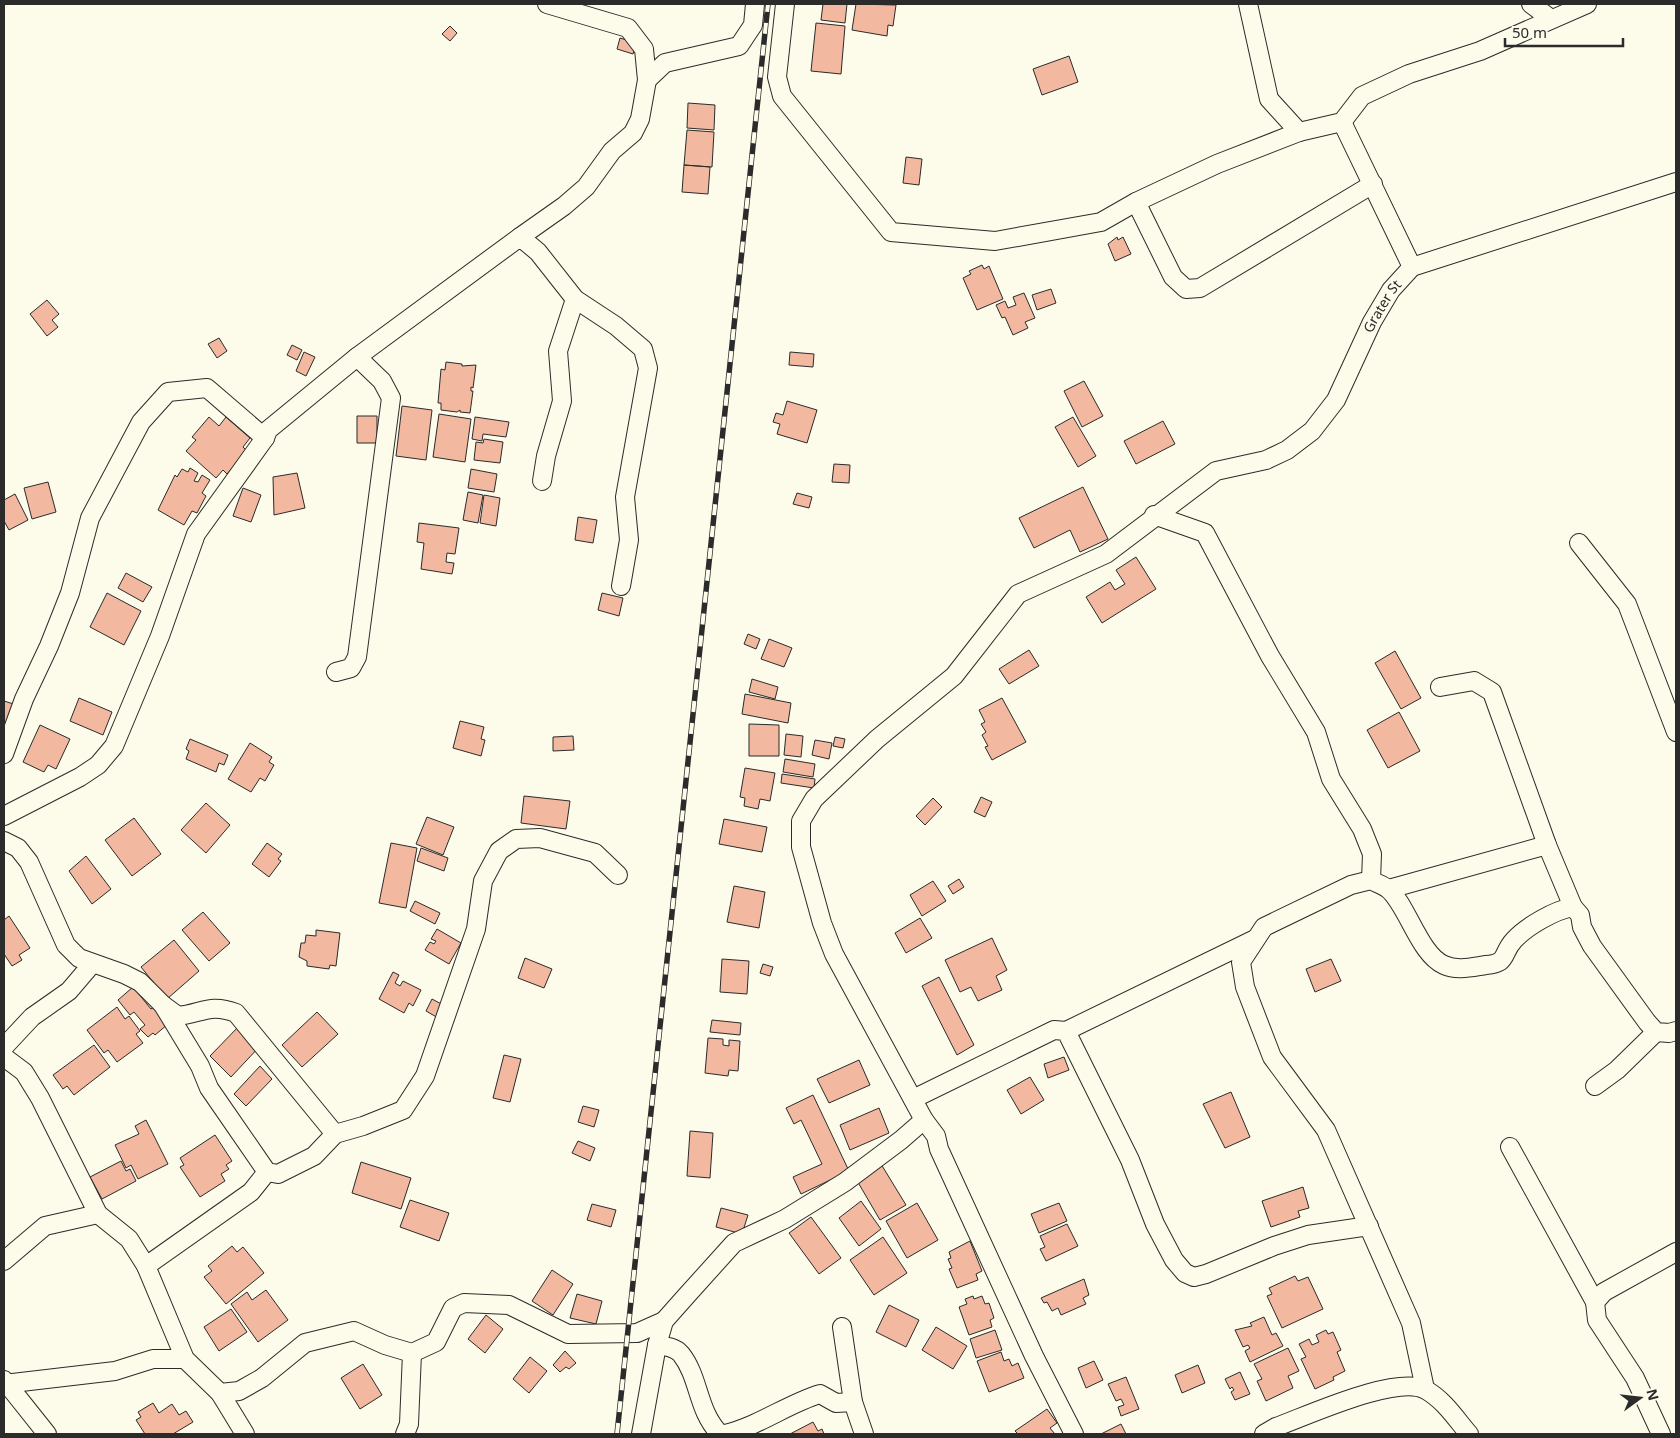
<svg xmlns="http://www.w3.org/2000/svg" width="1680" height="1438" viewBox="0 0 1680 1438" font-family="'Noto Sans',sans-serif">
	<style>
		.building { fill: #f2b8a0; stroke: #2b2b2b }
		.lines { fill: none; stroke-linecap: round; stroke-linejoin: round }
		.minor-casing { stroke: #2b2b2b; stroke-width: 20 }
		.minor { stroke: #fdfbea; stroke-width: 18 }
		.rail-casing { stroke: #2b2b2b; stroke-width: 5.5 }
		.rail { stroke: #fdfbea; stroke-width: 4; stroke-dasharray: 11; stroke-linecap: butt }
		.labels { text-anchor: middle; stroke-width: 4; stroke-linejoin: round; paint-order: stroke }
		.street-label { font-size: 14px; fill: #2b2b2b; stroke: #fdfbea }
	</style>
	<rect width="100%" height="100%" fill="#fdfbea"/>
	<path class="building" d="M823,4H847L845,23L821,20Z
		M856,4L896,5L893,26L888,25L887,36L852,30Z
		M816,23L845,26L841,74L811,71Z
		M450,26L457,33L450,41L442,34Z
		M620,38L636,43L633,54L617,49Z
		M1069,56L1078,82L1042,95L1033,69Z
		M688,103L715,105L714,130L687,128Z
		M687,130L714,132L712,167L684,165Z
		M906,157L922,159L919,185L903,183Z
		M684,165L710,167L708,194L682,192Z
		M1117,237L1118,240L1123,237L1131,254L1115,261L1108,244Z
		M982,265L984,269L989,266L1003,299L977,310L963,278L971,274L969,271Z
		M1051,289L1056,303L1037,310L1032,295Z
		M1024,293L1035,318L1025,322L1028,328L1013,335L1005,317L1002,318L996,305L1005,301L1008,308L1016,305L1013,297Z
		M47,300L59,314L52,320L58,327L47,336L30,314Z
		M219,338L227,351L217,358L208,344Z
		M292,345L302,350L297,360L287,355Z
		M304,352L315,357L306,376L296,371Z
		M790,352L814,354L813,367L789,365Z
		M446,362L462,364V366L476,365L473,388L471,387V391H473L470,413L460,412V410L457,412L441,410V403H438L441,369L445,370Z
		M1084,381L1103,416L1082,427L1064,391Z
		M787,401L817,410L807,443L777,434L780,424L773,422L776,413L783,415Z
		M402,406L432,410L426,460L396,456Z
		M439,414L471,419L465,462L433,457Z
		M357,416H377V443H357Z
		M209,417L219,426L226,417L250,438L243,447L247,451L227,474L223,470L216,478L186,451L196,440L192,437Z
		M475,417L509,422L506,437L483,434L482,441L472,439Z
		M1073,417L1096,456L1078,467L1055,427Z
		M1163,421L1175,444L1136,464L1124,441Z
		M484,439L503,442L500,463L474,460L476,442L483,443Z
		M834,464L850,465L849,483L832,482Z
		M190,468L198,473L194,481L198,482L202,475L210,480L202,493L206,496L197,513L192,511L184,525L158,510L175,475L177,477L182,469L188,472Z
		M471,469L497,474L494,492L468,488Z
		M297,473L305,508L274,515L273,477Z
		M48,482L56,512L32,519L24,488Z
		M1083,487L1108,539L1080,552L1070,530L1034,548L1019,518Z
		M243,488L261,495L251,522L233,516Z
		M468,492L483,495L478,523L463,520Z
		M797,493L812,497L809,508L793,504Z
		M15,494L28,520L9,530L4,521V500Z
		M484,495L500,498L496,526L480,523Z
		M578,517L597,520L593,543L575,540Z
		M419,523L459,528L455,554L447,553L446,562L454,563L452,574L421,569L424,543L417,542Z
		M1136,557L1156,589L1102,623L1086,597L1110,582L1115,590L1125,584L1116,570Z
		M126,573L152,587L143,602L118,588Z
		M107,593L141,611L124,645L90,627Z
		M602,593L623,598L619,616L598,610Z
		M748,634L760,639L756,649L744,644Z
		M769,639L792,648L784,667L761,659Z
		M1029,650L1039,666L1009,684L999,669Z
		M1395,651L1421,698L1401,709L1375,663Z
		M752,679L778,687L775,699L749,692Z
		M745,694L791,703L788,723L742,714Z
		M79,698L112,712L103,735L70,721Z
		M1002,698L1026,742L992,760L985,747L988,746L982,735L986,732L981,724L985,722L979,710Z
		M4,701L17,705L10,729L4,727Z
		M1399,712L1420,751L1388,768L1367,730Z
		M460,721L484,727L481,739L485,740L481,756L453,748Z
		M749,724L779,725V756H749Z
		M40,725L70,739L56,769L48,765L44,772L23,762Z
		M786,734L803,736L801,757L784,755Z
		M573,736L574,750L553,751V737Z
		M835,737L845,739L843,748L833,746Z
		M190,739L228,755L224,765L219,763L216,772L186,759L189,751L186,749Z
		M815,740L832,743L829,759L812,755Z
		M250,743L272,757L269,762L274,765L265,781L260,778L251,792L228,779Z
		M785,759L815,764L813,777L783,772Z
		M745,768L775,773L770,801L760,799L758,809L744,806L745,798L740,797Z
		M782,774L815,779L814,788L781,783Z
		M524,796L570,801L566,829L521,823Z
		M981,797L992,802L985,817L974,812Z
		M933,798L942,807L925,825L916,816Z
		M206,803L230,825L206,853L181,830Z
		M427,817L454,827L443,855L416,844Z
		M134,818L161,854L132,876L105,840Z
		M724,819L767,827L762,852L719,844Z
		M267,843L282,854L278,859L281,861L269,877L252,864Z
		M391,843L417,848L406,908L379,903Z
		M421,848L448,858L444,871L417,861Z
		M86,856L111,889L92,904L69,871Z
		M959,879L964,887L953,894L948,886Z
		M933,881L946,901L922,916L910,895Z
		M734,886L765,892L759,928L727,922Z
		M415,901L440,913L435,924L410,911Z
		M203,912L230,943L209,961L182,930Z
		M9,916L30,948L19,955L22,960L12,966L4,954V920Z
		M920,918L932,938L906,953L895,933Z
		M437,929L461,943L449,964L425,950L430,942L434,944L436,941L431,939Z
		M316,930L340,933L336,966L330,965L329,969L307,966V961L299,957L301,943H305L306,935L316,936Z
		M992,938L1007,970L996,976L1002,990L978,1001L971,987L960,992L945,960Z
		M174,940L199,971L167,999L141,967Z
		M525,958L552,969L544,988L518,978Z
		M722,959L749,961L747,994L720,992Z
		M1331,959L1341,981L1315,992L1306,969Z
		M763,964L773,967L770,976L760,973Z
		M393,972L399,975L395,983L400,986L403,981L421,990L413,1006L409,1003L404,1013L379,999Z
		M939,977L974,1045L957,1055L922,986Z
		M133,987L151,1009L154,1007L168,1024L155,1035L153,1033L148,1037L140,1029L145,1025L134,1012L130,1015L118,1000Z
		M432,999L447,1007L440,1019L426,1011Z
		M117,1007L125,1019L129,1016L140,1031L136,1034L143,1043L117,1062L108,1050L104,1053L87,1030Z
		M317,1012L338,1034L302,1067L282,1045Z
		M712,1020L741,1023L740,1035L710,1032Z
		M240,1025L261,1045L231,1077L210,1056Z
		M708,1038L723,1039V1045L729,1046V1040L740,1041L738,1071L729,1070L728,1076L705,1073Z
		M94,1045L110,1067L74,1095L67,1086L63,1089L53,1075Z
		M504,1055L521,1059L510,1102L493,1098Z
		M1064,1057L1069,1070L1048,1078L1044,1064Z
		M859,1060L870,1085L829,1103L817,1079Z
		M260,1066L272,1079L246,1106L234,1094Z
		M1030,1077L1044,1100L1021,1114L1007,1090Z
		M1231,1092L1250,1137L1225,1148L1203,1104Z
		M813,1095L849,1171L801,1194L793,1177L822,1164L801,1120L794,1124L786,1108Z
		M583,1106L599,1110L594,1127L578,1122Z
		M879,1108L889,1133L850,1150L840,1125Z
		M146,1120L168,1164L138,1179L131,1165L126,1168L115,1145L139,1134L135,1126Z
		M690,1131L713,1133L710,1178L687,1176Z
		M215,1135L232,1161L226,1165L229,1169L221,1174L225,1181L200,1197L180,1167L184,1165L180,1158Z
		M578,1141L595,1148L590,1161L572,1153Z
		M121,1161L126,1171L130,1169L136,1181L102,1199L90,1177Z
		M361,1162L411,1178L401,1209L352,1193Z
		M881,1164L906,1205L880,1220L856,1179Z
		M1303,1187L1309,1208L1298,1211L1300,1217L1271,1227L1262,1201Z
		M410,1200L449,1213L439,1241L400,1227Z
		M861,1201L881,1229L859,1246L839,1218Z
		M917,1203L938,1240L907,1258L886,1221Z
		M1059,1203L1067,1221L1039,1233L1031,1214Z
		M592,1204L616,1210L611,1227L587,1220Z
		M721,1208L748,1215L742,1234L716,1227Z
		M811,1217L841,1258L819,1274L789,1233Z
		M1067,1224L1078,1246L1046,1261L1040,1249L1045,1247L1040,1236Z
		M883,1237L907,1273L874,1295L850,1260Z
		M970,1241L982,1271L976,1274L978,1280L957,1288L949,1269L952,1268L948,1259L951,1258L949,1252Z
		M232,1246L237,1252L243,1247L264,1273L226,1304L204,1277L212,1271L208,1266Z
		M552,1270L573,1284L553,1315L532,1301Z
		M1295,1276L1298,1281L1308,1277L1323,1309L1282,1328L1267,1296L1272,1294L1269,1288Z
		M1084,1279L1089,1295L1083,1298L1086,1304L1061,1315L1058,1308L1052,1311L1047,1302L1044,1303L1041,1298Z
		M266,1290L288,1320L258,1342L231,1304L247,1292L252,1300Z
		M577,1294L602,1301L596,1324L570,1318Z
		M973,1296L974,1299L982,1296L985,1304L989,1303L994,1318L990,1320L992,1327L969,1335L959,1307L967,1304L965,1299Z
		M889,1305L919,1320L906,1347L876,1332Z
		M231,1309L247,1332L219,1351L204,1327Z
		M486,1315L503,1329L485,1353L468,1339Z
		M1264,1317L1272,1335L1276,1333L1283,1346L1250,1362L1245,1351L1250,1348L1248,1345L1243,1347L1235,1330L1252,1326L1250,1323Z
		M936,1327L967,1346L953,1369L922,1350Z
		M995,1330L1002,1350L976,1358L970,1339Z
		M1326,1330L1328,1334L1333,1332L1341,1350L1337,1352L1345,1371L1333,1377L1334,1380L1315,1389L1301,1359L1306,1357L1299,1344L1309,1339L1312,1345L1319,1342L1316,1335Z
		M1288,1348L1299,1371L1288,1376L1293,1388L1266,1401L1257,1381L1262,1379L1254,1364Z
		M565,1351L576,1363L569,1369L566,1367L560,1372L553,1365Z
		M1001,1352L1004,1361L1009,1359L1012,1366L1018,1363L1024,1378L989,1392L977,1361Z
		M530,1357L547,1371L529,1393L513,1379Z
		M1094,1361L1103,1380L1086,1388L1078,1368Z
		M363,1364L382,1395L360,1409L341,1378Z
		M1198,1365L1205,1383L1182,1393L1175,1375Z
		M1240,1372L1250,1394L1235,1400L1231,1392L1234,1390L1232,1387L1230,1389L1225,1379Z
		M1126,1377L1139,1409L1121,1416L1118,1407L1124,1405L1121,1399L1116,1401L1108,1384Z
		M153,1403L159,1413L172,1404L179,1415L186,1411L193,1422L173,1434H145L136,1420L141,1417L138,1412Z
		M1047,1409L1057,1423L1050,1428L1055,1434H1018L1015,1431Z
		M813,1422L818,1431L822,1429L824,1434H790Z
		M1121,1424L1126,1434H1101Z"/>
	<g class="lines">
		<defs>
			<g id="minor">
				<path d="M785,4L777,77L782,96L891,232L995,241L1101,222L1136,202L1217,164L1299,132L1342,122L1362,96L1409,74L1480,51L1587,4"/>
				<path d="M1248,4L1269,99L1299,132"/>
				<path d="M1531,4L1551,19"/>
				<path d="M647,80L665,63L739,46L753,25L755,4"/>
				<path d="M1342,122L1412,267"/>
				<path d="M1136,202L1173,277L1186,289L1200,288L1373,184"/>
				<path d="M520,237L564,206L586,187L612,151L633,133L640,119L647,80L644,49L628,28L547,4"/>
				<path d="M542,481L546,456L562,401L558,351L575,299"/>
				<path d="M1154,515L1205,533L1270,656L1316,732L1331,779L1362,829L1372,854L1371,880"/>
				<path d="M1579,543L1627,604L1676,732"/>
				<path d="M336,672L351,668L357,657L391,398L382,381L357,357"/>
				<path d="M1440,687L1474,681L1492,692L1547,845L1573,907"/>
				<path d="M4,754L24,699L49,646L70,593L90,518L141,422L168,392L207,388L265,438L268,430L357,357L520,237L538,252L575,299L616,326L643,349L648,368L625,497L629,540L621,586"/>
				<path d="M4,816L80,777L98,765L114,746L160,636L196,534L265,438"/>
				<path d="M4,841L18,848L29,862L66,945L79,958L124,974L140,982L163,1005L200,1066L209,1088L267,1172L278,1174L314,1156L335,1134L363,1126L403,1110L425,1076L476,929L483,881L499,851L516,839L540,838L595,853L618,875"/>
				<path d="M1389,889L1547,845"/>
				<path d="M163,1005L178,1016C203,1013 210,1003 236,1013L335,1134"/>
				<path d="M1066,1031L1253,940"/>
				<path d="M4,1047L32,1017L69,991L92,964"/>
				<path d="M4,1057L24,1072L40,1098L98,1214L129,1239L146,1266L185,1359L220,1393L239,1391L262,1378L305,1343L354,1331L385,1345L412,1353L436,1342L453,1308L464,1303L509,1305L568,1334L637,1333L664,1321"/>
				<path d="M1595,1086L1617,1070L1656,1032"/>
				<path d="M913,1099L1054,1030L1066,1031L1130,1160L1155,1224L1174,1260L1185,1273L1194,1277L1206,1274L1274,1246L1308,1235L1369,1226"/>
				<path d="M1510,1147L1595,1302L1597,1320L1635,1378L1661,1434"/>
				<path d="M4,1261L45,1226L98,1214"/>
				<path d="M146,1266L251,1192L267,1172"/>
				<path d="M1595,1302L1604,1292L1676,1252"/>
				<path d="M842,1327L853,1402L864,1434"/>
				<path d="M657,1345C665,1346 675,1347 681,1354C700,1378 697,1411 720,1434"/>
				<path d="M4,1380L47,1434"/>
				<path d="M4,1384L115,1371L153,1359H185"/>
				<path d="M1425,1389L1411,1323L1326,1130L1272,1057L1245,987L1241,962L1264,927L1351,885L1371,880C1376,883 1383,885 1388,889C1407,904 1419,954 1444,965C1457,971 1472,967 1486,965C1509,963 1501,954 1514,940C1527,926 1555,910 1573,907L1580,915L1582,927L1592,946L1647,1022L1656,1032L1669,1033L1676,1031"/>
				<path d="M220,1393L245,1434"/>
				<path d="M405,1434L409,1424L412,1353"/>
				<path d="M641,1434L657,1345L664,1321L688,1294L734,1243L785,1219L845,1182L901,1140L924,1120"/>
				<path d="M725,1434C759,1426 787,1404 820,1394L836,1403L853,1402"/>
				<path id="s1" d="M1074,1434L1034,1356L939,1149L936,1136L924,1120L834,954L822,923L801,847V821L814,799L877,739L954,676L1018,594L1106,554L1216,471L1266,460L1287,450L1312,431L1336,400L1372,322L1391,290L1412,267L1676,182"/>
				<path d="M1264,1434L1276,1427C1307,1416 1397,1374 1426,1390C1444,1400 1456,1419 1469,1434"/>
			</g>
		</defs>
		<use href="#minor" class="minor-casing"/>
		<use href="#minor" class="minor"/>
		<defs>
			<path id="rail" d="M617,1434L768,4"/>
		</defs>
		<use href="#rail" class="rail-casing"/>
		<use href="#rail" class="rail"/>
	</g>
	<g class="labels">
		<g class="street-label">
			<text dy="5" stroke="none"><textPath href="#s1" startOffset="1476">Grater St</textPath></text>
		</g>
	</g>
	<rect width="1680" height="1438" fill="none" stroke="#2b2b2b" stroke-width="10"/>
	<g transform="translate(1640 1398) rotate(75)" stroke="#fdfbea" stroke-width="4" paint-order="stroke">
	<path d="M0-4L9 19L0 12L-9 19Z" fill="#2b2b2b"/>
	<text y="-8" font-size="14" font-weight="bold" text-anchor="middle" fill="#2b2b2b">N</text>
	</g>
	<path d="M1505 38v8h118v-8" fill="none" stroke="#2b2b2b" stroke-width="2.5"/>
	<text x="1512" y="38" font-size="15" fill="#2b2b2b" stroke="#fdfbea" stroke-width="4" paint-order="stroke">50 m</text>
</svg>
